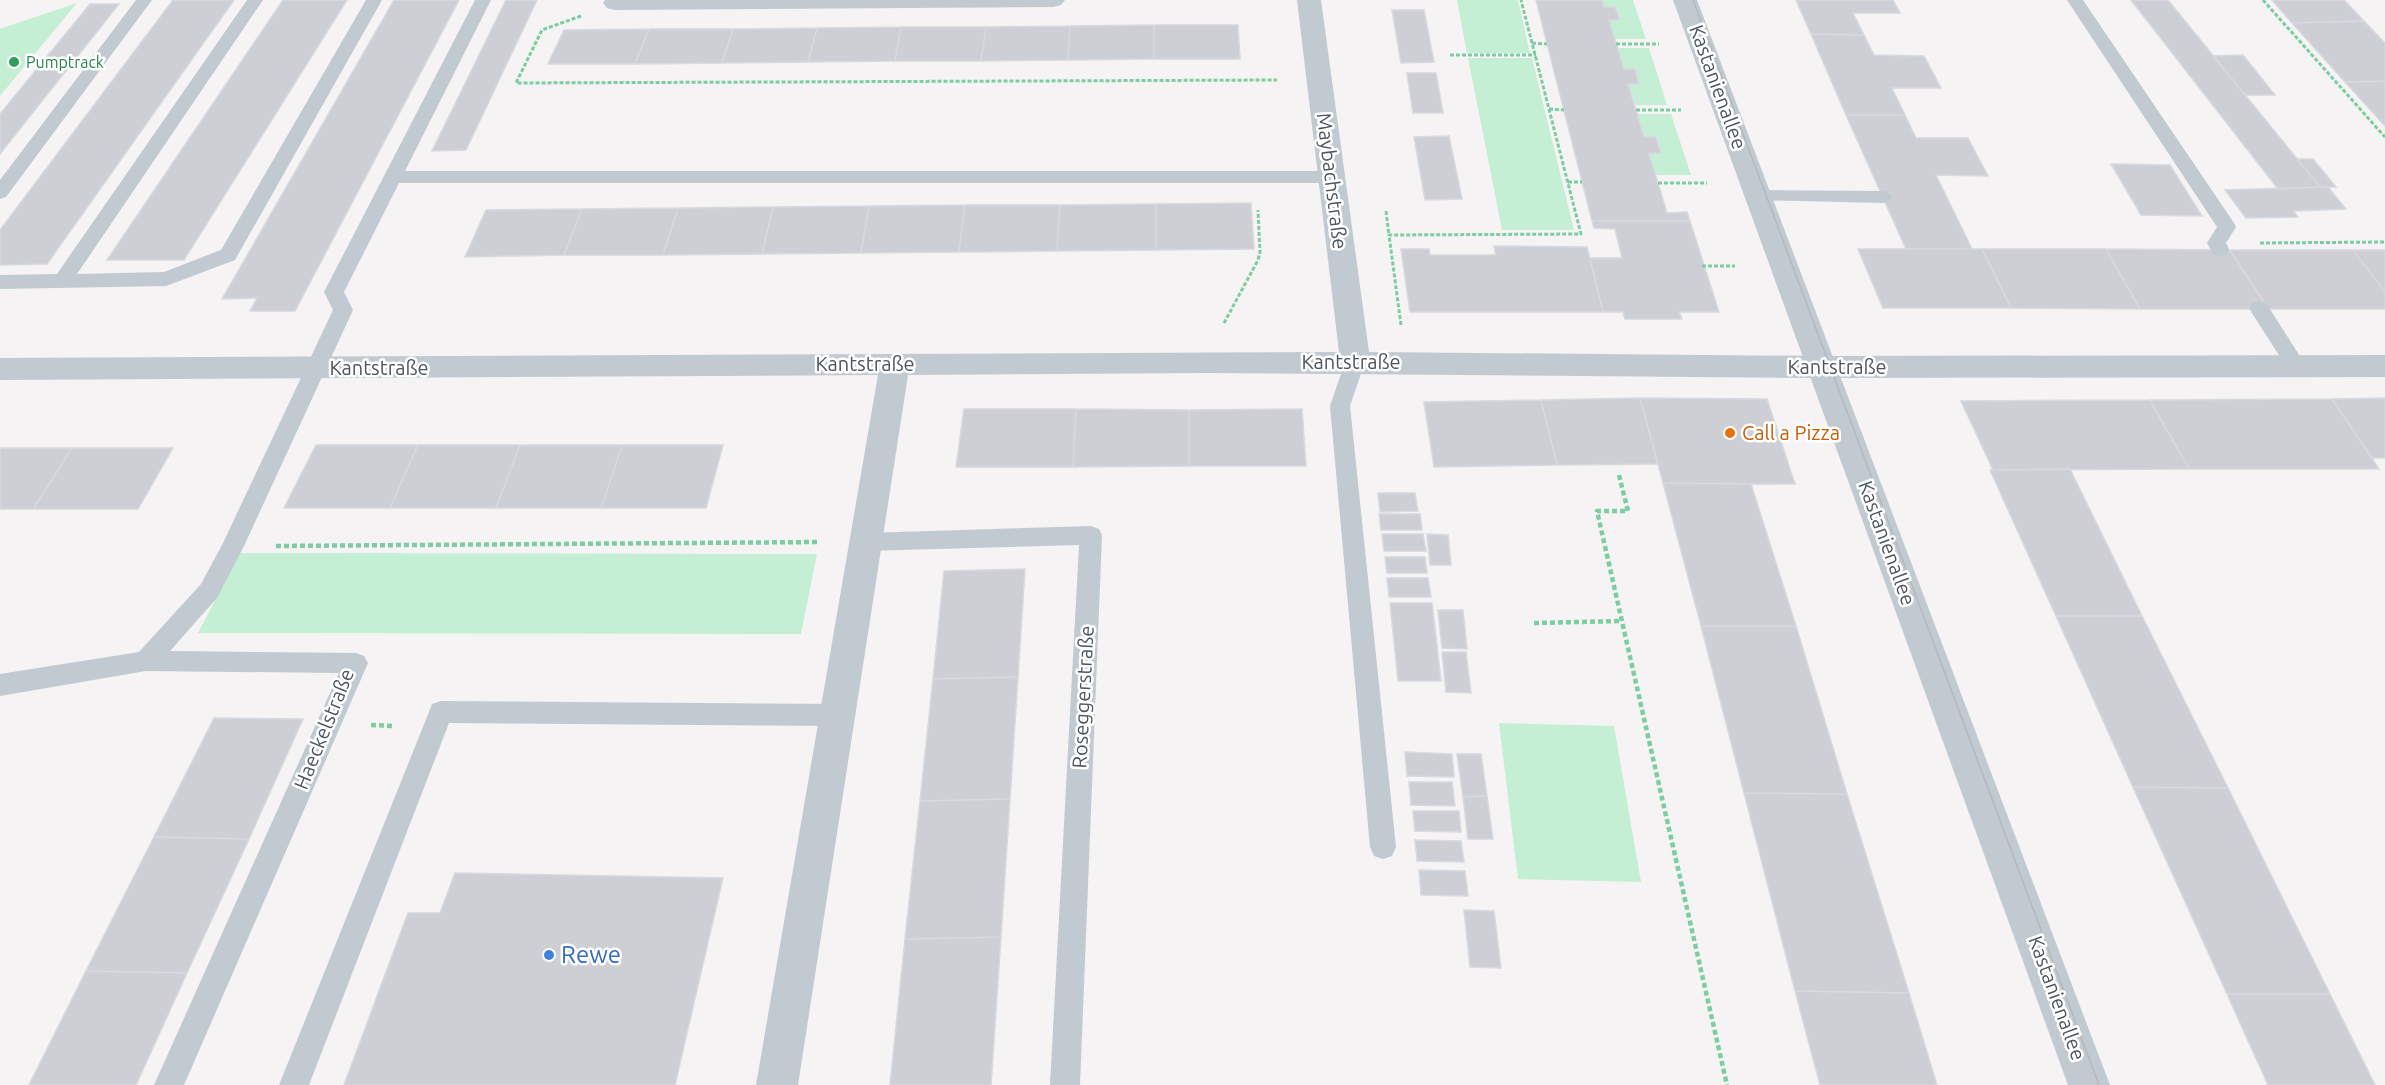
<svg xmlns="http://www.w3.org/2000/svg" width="2385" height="1085" viewBox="0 0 2385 1085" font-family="Ubuntu,sans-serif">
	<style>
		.green { fill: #c4efd4 }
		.building { fill: #cdcfd5; stroke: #d7d9de; stroke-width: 1.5 }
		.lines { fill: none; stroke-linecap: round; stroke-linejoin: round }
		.path-far1 { stroke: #7ccda4; stroke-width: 3; stroke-dasharray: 4 2; stroke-linecap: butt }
		.path { stroke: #7ccda4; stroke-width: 4.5; stroke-dasharray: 5 3; stroke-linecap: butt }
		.service { fill: #c1cad1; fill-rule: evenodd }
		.minor { fill: #c1cad1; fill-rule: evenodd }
		.tertiary { fill: #c1cad1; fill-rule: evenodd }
		.tram { stroke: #b5b8bd; stroke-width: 1.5 }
		.leisure-dot { fill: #2e9e5b; stroke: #fff; stroke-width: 2 }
		.food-dot { fill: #e8710a; stroke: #fff; stroke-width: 2 }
		.shop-dot { fill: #3f7fe0; stroke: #fff; stroke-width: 2 }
		.labels { text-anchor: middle; stroke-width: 5; stroke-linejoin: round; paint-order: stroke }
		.far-leisure-label { font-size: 16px; fill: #27864d; stroke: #fff; text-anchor: start }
		.street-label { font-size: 20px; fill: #4b5660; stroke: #fff }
		.food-label { font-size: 20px; fill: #c56008; stroke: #fff; text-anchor: start }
		.near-shop-label { font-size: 24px; fill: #366cbe; stroke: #fff; text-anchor: start }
	</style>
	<rect width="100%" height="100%" fill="#f5f3f3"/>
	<path class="green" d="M1457,0H1518L1530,53H1467Z
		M1602,0H1633L1646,39H1614L1609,20H1619L1615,7H1604Z
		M77,3L0,96V29Z
		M1617,48H1649L1667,105H1635L1628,84L1639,83L1635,69H1624Z
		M1468,58H1532L1574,230H1502Z
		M1637,114H1671L1691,175H1656L1649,153L1661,152L1657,137H1644Z
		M240,553L817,554L801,634L198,633Z
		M1499,723L1614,726L1641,882L1518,879Z"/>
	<path class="building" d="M173,0H234L47,264L0,265V230Z
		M283,0H347L184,260H107Z
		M394,0H459L295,311H250L257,298L222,299Z
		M506,0H537L466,150L432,151Z
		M1536,0H1602L1604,7H1615L1620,20H1609L1624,69H1635L1639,84H1628L1644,137H1656L1661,153H1649L1667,213L1687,212L1690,221H1592Z
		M1796,0H1893L1900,13H1853L1864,35L1811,34Z
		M2131,0H2168L2320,187L2278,189Z
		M2272,0H2344L2364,21L2292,23Z
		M90,4H119L0,154V114Z
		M1392,10H1424L1434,62L1401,63Z
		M2364,21L2385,43V81L2345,82L2292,23Z
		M1154,25V59L1068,60L1070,26Z
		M1154,25H1238L1240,59H1154Z
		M1070,26L1068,60L981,61L986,27Z
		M901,27L895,61L808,62L817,28Z
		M901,27H986L981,61H895Z
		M817,28L808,62L722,63L733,29Z
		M649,29L635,64H548L564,30Z
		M649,29H733L722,63L635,64Z
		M1811,34L1864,35L1874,55L1924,56L1941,88H1892L1905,115H1846Z
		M2243,55L2275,95H2245L2213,56Z
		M1407,73H1436L1443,113H1413Z
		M2385,81V126L2345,82Z
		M1846,115H1905L1916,138H1968L1988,176L1936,175L1972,249H1906Z
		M1449,136L1462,199L1425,200L1414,137Z
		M2297,159H2313L2336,187H2320Z
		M2111,164L2170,165L2202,216L2141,215Z
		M2320,187H2328L2346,209L2293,211L2298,217L2246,218L2225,190Z
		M1251,203L1254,249L1156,250V204Z
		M1156,204V250L1057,251L1060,205Z
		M965,205L959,252L861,253L869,206Z
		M965,205H1060L1057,251L959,252Z
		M869,206L861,253L762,254L773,207Z
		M773,207L762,254L663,255L678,208Z
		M678,208L663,255H564L582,209Z
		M582,209L564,255L465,257L486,210Z
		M1592,221H1690L1719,312H1679L1682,319H1625L1623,312H1603L1590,258H1622L1615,229L1594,228Z
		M1494,246L1587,247L1603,312H1410L1401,249H1429L1430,255H1496Z
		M1858,249H1982L2011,308H1883Z
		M1982,249H2106L2140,309L2011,308Z
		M2106,249L2230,250L2268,309H2140Z
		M2230,250H2353L2385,292V309H2268Z
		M2353,250H2385V292Z
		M1640,398L1767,399L1795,484L1663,483Z
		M1640,398L1658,464L1557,465L1541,400Z
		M2385,398V458H2372L2332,399Z
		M2332,399L2379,469H2189L2150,400Z
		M1541,400L1557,465L1434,467L1424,402Z
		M2150,400L2189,469L1993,470L1961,401Z
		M964,409H1076L1073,467H956Z
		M1076,409L1189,410V466L1073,467Z
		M1302,409L1306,466H1189V410Z
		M316,445H418L390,508H284Z
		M418,445H520L496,508H390Z
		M520,445H622L601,508H496Z
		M622,445H723L706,508H601Z
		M0,448H72L33,509H0Z
		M72,448H173L138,509H33Z
		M2070,469L2142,616H2056L1990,470Z
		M1663,483L1751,484L1796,626H1701Z
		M1378,493H1415L1418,511L1380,512Z
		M1379,514H1420L1422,530H1381Z
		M1382,534H1423L1426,551H1384Z
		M1427,534L1448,535L1451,565H1430Z
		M1385,557H1425L1427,573H1387Z
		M1025,569L1018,677L933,679L944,571Z
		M1387,578H1428L1431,597H1389Z
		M1390,603H1432L1441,681H1398Z
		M1438,610H1463L1467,649L1442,648Z
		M2056,616H2142L2228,788L2133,787Z
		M1701,626H1796L1847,794L1744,793Z
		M1442,652H1466L1471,693L1446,692Z
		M1018,677L1010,799L920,801L933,679Z
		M214,718L303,719L249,839L154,837Z
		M1405,752L1452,754L1454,777L1407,776Z
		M1457,754H1481L1487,796L1463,797Z
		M1409,782H1452L1455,806L1411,805Z
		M2133,787L2228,788L2330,994H2227Z
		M1744,793L1847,794L1909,993L1795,991Z
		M1487,796L1493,839H1468L1463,797Z
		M1010,799L1001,937L905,939L920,801Z
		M1413,811H1459L1461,832L1415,831Z
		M154,837L249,839L187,973L86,971Z
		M1415,840L1461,841L1464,862L1417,861Z
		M1419,870L1465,871L1468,896L1421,895Z
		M455,873L723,878L675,1085H344L408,913H440Z
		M1464,910L1494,911L1501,968L1470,967Z
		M1001,937L991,1085H890L905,939Z
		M86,971L187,973L136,1085H29Z
		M1795,991L1909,993L1937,1085H1820Z
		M2227,994H2330L2375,1085H2268Z"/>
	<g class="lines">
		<path class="path-far1" d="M2263,0L2385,137
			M581,16L542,30L516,83L1277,80
			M1532,43L1547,44
			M1616,44H1659
			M1450,55H1536
			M1549,109L1564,110
			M1636,110H1681
			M1568,182H1582
			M1658,183H1707
			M1386,211L1389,235
			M2260,243L2385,242
			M1702,266H1735
			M1224,323L1258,260L1260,252L1258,210
			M1401,325L1389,235L1581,234L1521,0"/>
		<path class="path" d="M1619,475L1628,511H1597L1727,1085
			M276,546L820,542
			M1534,623L1622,621
			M371,725L394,726"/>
		<path class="service" d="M136,0H152L6,197L0,199V180Z
			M247,0H263L77,274L164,272L221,250L366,0H382L235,260L166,286L0,289V275L57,274Z
			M475,0H491L405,171H1332L1338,173L1341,177L1338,181L1332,183H399L344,292L353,310L244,546L217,598L170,651L356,653L364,656L368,663L184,1085H154L339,673L146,671L0,696V674L139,652L201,584L223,543L333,310L324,292Z
			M2067,0H2083L2234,223L2236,227L2226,243L2229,249L2227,254L2220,256L2213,254L2207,243L2217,227Z
			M1758,190L1883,191L1889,193L1892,197L1889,201L1883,203L1752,200L1749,196L1752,192Z
			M2259,301L2266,303L2303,361L2306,366L2303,371L2296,374L2289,371L2252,313L2249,308L2252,303Z
			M1355,354L1362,357L1365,362L1350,406L1396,847L1392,856L1383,859L1374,856L1370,847L1330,406L1345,362L1348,357Z
			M1091,526L1099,529L1102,535L1080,1085H1050L1079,545L865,551L857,549L854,542L857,535L865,533Z
			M441,701L837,704L846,707L849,715L846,723L837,726L449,723L309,1085H279L429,712L432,704Z"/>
		<path class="minor" d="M605,0H1065L1061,5L1053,7L615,10L607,8L603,3Z
			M1297,0H1321L1369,352L1822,356L2385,355V377L1822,378L1208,373L908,375L798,1085H756L878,375L0,380V358L1339,352Z"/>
		<path class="tertiary" d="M1673,0H1697L2110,1085H2068Z"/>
		<path class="tram" d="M1693,0L2099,1085"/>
	</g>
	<circle class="leisure-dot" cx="14" cy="62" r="6"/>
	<circle class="food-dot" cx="1730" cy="433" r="6"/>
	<circle class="shop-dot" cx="549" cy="955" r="6"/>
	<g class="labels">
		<g class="far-leisure-label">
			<text x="26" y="68">Pumptrack</text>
		</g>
		<g class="street-label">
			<text transform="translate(1718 87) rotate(70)" y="7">Kastanienallee</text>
			<text transform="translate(1332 181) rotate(83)" y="7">Maybachstraße</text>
			<text x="1351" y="369">Kantstraße</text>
			<text x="865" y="371">Kantstraße</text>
			<text x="1837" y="374">Kantstraße</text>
			<text x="379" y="375">Kantstraße</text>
			<text transform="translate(1887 543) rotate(70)" y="7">Kastanienallee</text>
			<text transform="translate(1083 697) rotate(-87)" y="7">Roseggerstraße</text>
			<text transform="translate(324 729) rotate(-68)" y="7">Haeckelstraße</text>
			<text transform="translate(2057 998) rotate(70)" y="7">Kastanienallee</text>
		</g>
		<g class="food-label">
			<text x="1742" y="440">Call a Pizza</text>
		</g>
		<g class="near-shop-label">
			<text x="561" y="963">Rewe</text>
		</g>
	</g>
</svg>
